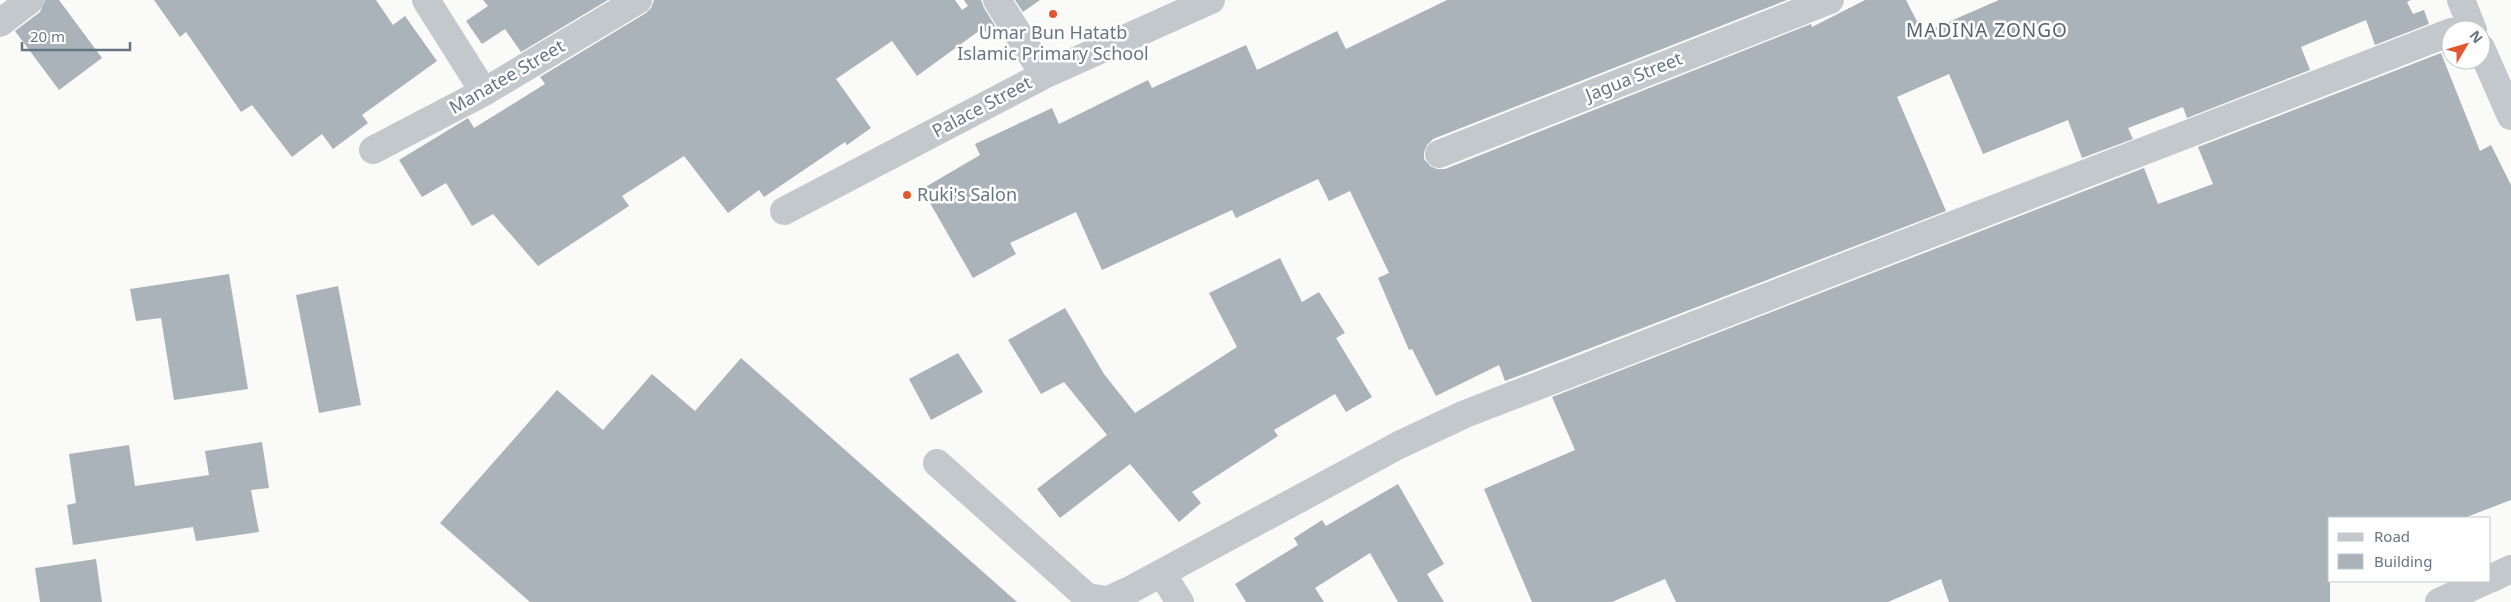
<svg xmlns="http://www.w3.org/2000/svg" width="2511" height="602" viewBox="0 0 2511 602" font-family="'Noto Sans',sans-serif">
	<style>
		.building { fill: #aab3b9 }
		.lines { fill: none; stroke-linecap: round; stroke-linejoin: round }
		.street { stroke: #c3c8cc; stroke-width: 28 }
		.poi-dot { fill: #e4572e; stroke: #fff; stroke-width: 2 }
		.labels { text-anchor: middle; stroke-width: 5; stroke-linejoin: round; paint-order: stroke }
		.poi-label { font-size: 18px; fill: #657683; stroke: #fff }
		.street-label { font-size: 18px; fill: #657683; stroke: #fff }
		.neighbourhood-label { font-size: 19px; letter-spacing: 1px; fill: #57646e; stroke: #fff }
	</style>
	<rect width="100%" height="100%" fill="#fafaf8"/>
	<path class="building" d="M45,0H59L102,58L59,90L15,31L40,12Z
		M154,0H376L393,25L405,16L437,61L362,115L368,123L333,149L322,134L292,157L252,105L241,112L186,32L180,37Z
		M483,0H608L521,52L505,29L482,44L466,21L488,6Z
		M654,0H955L962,10L968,6L964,0H981L984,8L997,29L988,36L983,28L917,76L892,41L836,79L871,128L847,145L845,142L764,197L759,190L728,213L684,156L622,196L629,206L538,266L493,214L472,226L446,183L422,197L399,160L468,118L474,128L545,84L540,77L646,13L651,8Z
		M1015,0H1040L1023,12Z
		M1447,0H1787L1433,139L1427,145L1424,152V159L1430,166L1437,169H1445L1811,24L1812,27L1865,0H1906L1923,33L1999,0H2411L2407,2L2413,14L2424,10L2429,24L2375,45L2366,20L2301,47L2310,70L2187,118L2183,107L2128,128L2133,139L2082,158L2068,120L1983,154L1949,74L1897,97L1946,211L1505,381L1499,365L1436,396L1412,349L1409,350L1378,278L1389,273L1350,191L1329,201L1318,179L1236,218L1232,210L1102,270L1076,212L1010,243L1016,254L973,278L922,189L980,155L975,144L1052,108L1059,124L1148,80L1152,88L1246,45L1257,70L1337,31L1346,49Z
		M2441,53L2480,151L2491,145L2511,185V500L2464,518H2330V602H1949L1941,579L1888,602H1676L1665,579L1612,602H1532L1484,489L1575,450L1552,397L2144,168L2158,204L2213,184L2198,147Z
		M1280,258L1302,302L1319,292L1345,333L1336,338L1372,397L1346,412L1335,394L1274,430L1278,436L1192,492L1201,503L1179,522L1130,464L1060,518L1037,489L1107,435L1064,382L1041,394L1008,340L1065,308L1104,374L1135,413L1237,347L1209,293Z
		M229,274L248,389L174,400L161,318L136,321L130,289Z
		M338,286L361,405L319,413L296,295Z
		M958,353L983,392L931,420L909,379Z
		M741,358L1017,602H530L440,523L557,390L603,430L652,374L695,411Z
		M262,442L269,488L251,490L259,532L196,541L193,527L73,545L67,505L76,503L69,454L129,445L135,486L209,475L205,451Z
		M1398,484L1444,564L1427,574L1444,602H1398L1370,553L1315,588L1324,602H1246L1235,584L1298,545L1294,538L1322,520L1326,526Z
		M96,559L102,602H40L35,568Z"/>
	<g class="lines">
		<path class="street" d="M426,0L484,92
			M997,0L1044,75
			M2461,0L2473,30
			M0,23L30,0
			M2481,48L2511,116
			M373,150L484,92L638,0
			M1439,154L1830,0
			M784,211L1044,75L1211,0
			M937,463L1087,597L1108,600L1130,590L1399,445L1465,414L2451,32
			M1162,574L1180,602
			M2490,579L2511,569
			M2439,602L2485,581"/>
	</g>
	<g class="poi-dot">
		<circle cx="1053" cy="14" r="5"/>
		<circle cx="907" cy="195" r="5"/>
	</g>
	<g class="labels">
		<g class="poi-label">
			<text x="1053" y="39">Umar Bun Hatatb<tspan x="1053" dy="21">Islamic Primary School</tspan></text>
			<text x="917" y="201" text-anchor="start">Ruki's Salon</text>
		</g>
		<g class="street-label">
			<text transform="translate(507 77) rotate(-30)" y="6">Manatee Street</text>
			<text transform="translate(1634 77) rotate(-22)" y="6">Jagua Street</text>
			<text transform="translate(982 107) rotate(-28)" y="6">Palace Street</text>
		</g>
		<g class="neighbourhood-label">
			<text x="1987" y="37">MADINA ZONGO</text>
		</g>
	</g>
	<rect x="2328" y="517" width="162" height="65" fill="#ffffff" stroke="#c1c8cd"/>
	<rect x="2338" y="533" width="25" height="8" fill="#c3c8cc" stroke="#c1c8cd"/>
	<text x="2374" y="542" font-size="15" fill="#657683">Road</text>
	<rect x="2338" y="554" width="25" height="15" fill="#aab3b9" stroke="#c1c8cd"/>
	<text x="2374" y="567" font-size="15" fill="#657683">Building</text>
	<g transform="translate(2466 45) rotate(52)"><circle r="24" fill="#ffffff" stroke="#c1c8cd"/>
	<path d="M0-4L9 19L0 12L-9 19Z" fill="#e4572e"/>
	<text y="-8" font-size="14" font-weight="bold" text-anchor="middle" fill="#657683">N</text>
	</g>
	<path d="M22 42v8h108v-8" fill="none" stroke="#657683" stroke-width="2.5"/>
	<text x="30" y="42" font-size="15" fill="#657683" stroke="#ffffff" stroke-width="4" paint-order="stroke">20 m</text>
</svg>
